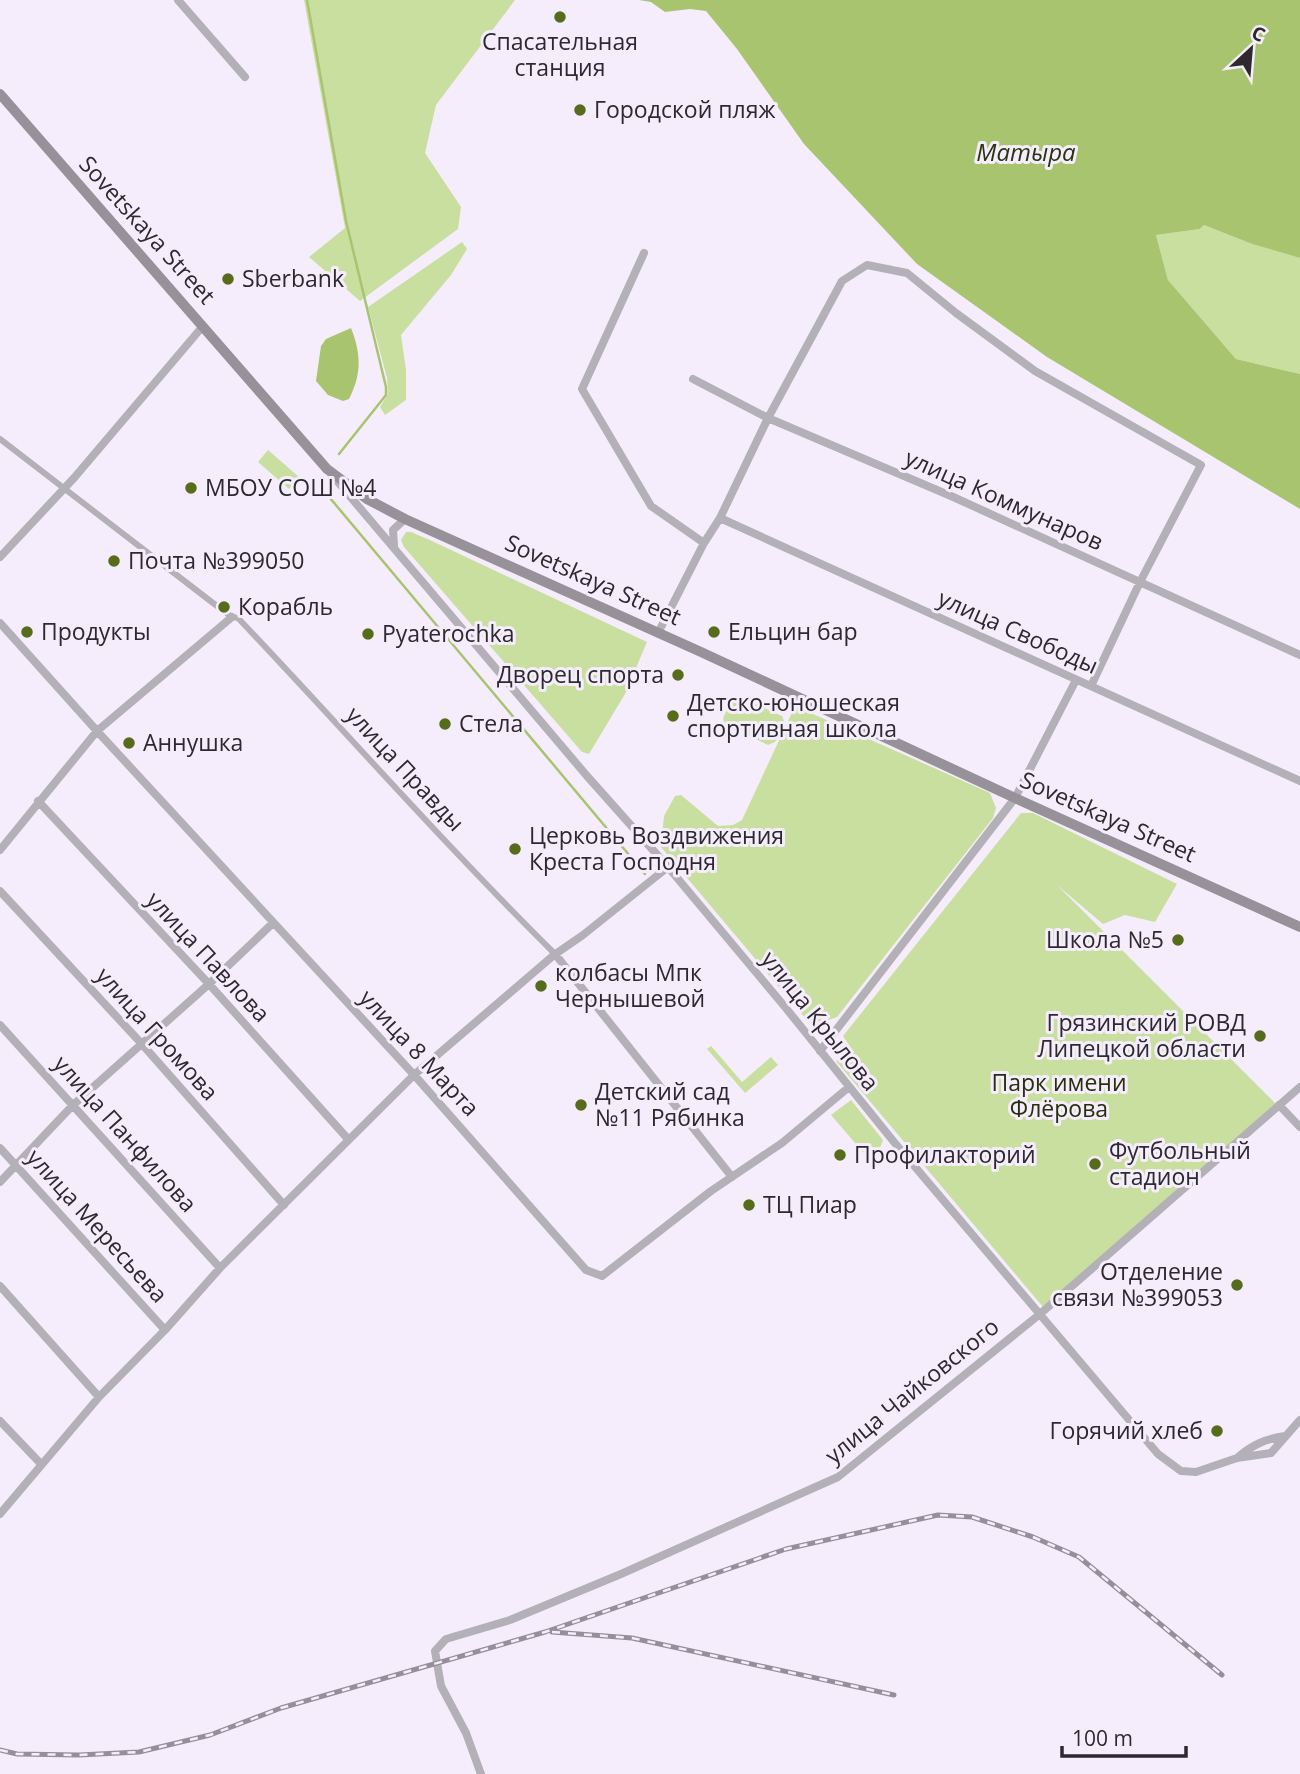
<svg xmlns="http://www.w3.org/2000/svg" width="1300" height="1774" viewBox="0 0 1300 1774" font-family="'Open Sans',sans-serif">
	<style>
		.green { fill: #c9dfa0 }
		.water { fill: #a8c46e }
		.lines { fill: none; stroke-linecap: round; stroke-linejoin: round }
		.stream { stroke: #a8c46e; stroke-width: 2.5 }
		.pedestrian { stroke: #b4b0b7; stroke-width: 6 }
		.minor { stroke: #b4b0b7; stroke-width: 8 }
		.secondary { stroke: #97919a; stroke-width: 10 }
		.rail-casing { stroke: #968f9a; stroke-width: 5 }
		.rail { stroke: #f6edfc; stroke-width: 2.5; stroke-dasharray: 8; stroke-linecap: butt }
		.poi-dot { fill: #566c1b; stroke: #f6edfc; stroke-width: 2.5 }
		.labels { text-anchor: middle; stroke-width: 6; stroke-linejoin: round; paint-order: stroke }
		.poi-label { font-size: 23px; fill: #2d292f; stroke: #f6edfc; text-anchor: start }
		.street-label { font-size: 23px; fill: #2d292f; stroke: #f6edfc }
		.park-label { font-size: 23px; fill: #26300c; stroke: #f6edfc }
		.water-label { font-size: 24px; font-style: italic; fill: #293410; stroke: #f6edfc }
	</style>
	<rect width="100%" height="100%" fill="#f6edfc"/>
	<path class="green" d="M304,0H515L436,105L425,153L461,207L458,229L360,301L309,257L345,228Z
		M1204,225L1252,244L1300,258V374L1236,359L1168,280L1156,235L1200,229Z
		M462,242L467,249L451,275L401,335L406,370V400L385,415L380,407L388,394L387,378L368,307Z
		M268,450L299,477L289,489L258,462Z
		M406,532H411L432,541L647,642L625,694L589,754L582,752L404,547L401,540Z
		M738,696L782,716L785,723L775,742L768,745L725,724L723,718L733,698Z
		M795,706L990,793L996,808L993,818L837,1017L814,1025L805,1018L661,847L664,816L675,796L681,795L718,826L733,825L742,820Z
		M1021,813H1033L1177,884L1155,922L1125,915L1103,924L1057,885L1276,1104L1043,1307L836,1061L851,1048L843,1036Z
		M711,1046L742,1082L771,1057L778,1065L745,1093L707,1049Z
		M851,1100L883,1140L880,1148L868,1158L831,1115Z"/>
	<path class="water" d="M639,0H1300V258L1252,244L1204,225L1200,229L1156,235L1168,280L1236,359L1300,374V509L1047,357L917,264L804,144L737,49L706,11L690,9L665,12L651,2Z
		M351,328C361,353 362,374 349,399L343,401L328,395L316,381L321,346L326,339Z"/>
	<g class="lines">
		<path class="stream" d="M307,0L346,221L386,387V395L339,454
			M330,498L645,874"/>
		<path class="pedestrian" d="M0,439L213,603L232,617L238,618C344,730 446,846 555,954"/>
		<path class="minor" d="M178,0L245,77
			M644,253L582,389L651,506L704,543
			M693,379L768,418L951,496L1300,655
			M337,481L587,776L668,867L785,1007L894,1142L1158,1454L1181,1471L1196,1472L1237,1458L1271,1453L1300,1420
			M720,518L1300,781
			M394,545L393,530L405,519
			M0,557L74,478L203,326
			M0,623L97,731L416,1077L586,1270L602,1276L711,1191L782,1143L849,1087
			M658,633L704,543L720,518L768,418L842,281L867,265L907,273L956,313L1035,371L1201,465L1140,582L1091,686
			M38,801L209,984L348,1139
			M0,850L97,731L232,617
			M0,891L141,1043L284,1205
			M555,954L732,1177
			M0,1025L220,1268
			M820,1051L1015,798L1076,680
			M1279,1105L1300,1127
			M0,1148L165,1330
			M0,1182L73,1105L209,984L273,923
			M0,1286L99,1397
			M0,1421L41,1464
			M1237,1458C1252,1445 1265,1439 1285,1436
			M0,1514L99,1397L165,1330L220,1268L414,1075L554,955L583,935L668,867
			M481,1774L466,1733L441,1686L435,1651L446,1639L510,1620L621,1574L838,1477L1040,1314L1300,1087"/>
		<path class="secondary" d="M0,94L327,469L367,499L405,519L701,652L1015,798L1300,927"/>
		<defs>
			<path id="rail" d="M552,1632L632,1638L894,1695
				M0,1750L17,1754L79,1755L139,1752L210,1735L281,1708L545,1632L786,1549L938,1515L972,1517L1033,1537L1079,1557L1222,1675"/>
		</defs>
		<use href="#rail" class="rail-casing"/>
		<use href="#rail" class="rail"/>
	</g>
	<g class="poi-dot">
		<circle cx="560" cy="17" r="7"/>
		<circle cx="580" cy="110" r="7"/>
		<circle cx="228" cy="279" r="7"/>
		<circle cx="191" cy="488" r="7"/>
		<circle cx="114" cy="561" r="7"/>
		<circle cx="224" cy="607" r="7"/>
		<circle cx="27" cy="632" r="7"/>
		<circle cx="714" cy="632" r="7"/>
		<circle cx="368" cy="634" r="7"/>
		<circle cx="678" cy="675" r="7"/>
		<circle cx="673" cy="716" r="7"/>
		<circle cx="445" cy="724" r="7"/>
		<circle cx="129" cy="743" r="7"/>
		<circle cx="515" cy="849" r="7"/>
		<circle cx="1178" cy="940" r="7"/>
		<circle cx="541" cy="986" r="7"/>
		<circle cx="1260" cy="1036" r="7"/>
		<circle cx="581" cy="1105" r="7"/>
		<circle cx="840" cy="1155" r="7"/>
		<circle cx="1095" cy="1164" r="7"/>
		<circle cx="749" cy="1205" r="7"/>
		<circle cx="1237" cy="1285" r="7"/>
		<circle cx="1217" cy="1431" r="7"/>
	</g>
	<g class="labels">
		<g class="poi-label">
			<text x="560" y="50" text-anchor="middle">Спасательная<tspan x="560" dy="26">станция</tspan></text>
			<text x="594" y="118">Городской пляж</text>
			<text x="242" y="287">Sberbank</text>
			<text x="205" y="496">МБОУ СОШ №4</text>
			<text x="128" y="569">Почта №399050</text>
			<text x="238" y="615">Корабль</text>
			<text x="41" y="640">Продукты</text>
			<text x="728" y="640">Ельцин бар</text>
			<text x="382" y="642">Pyaterochka</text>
			<text x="664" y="683" text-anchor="end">Дворец спорта</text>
			<text x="687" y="711">Детско-юношеская<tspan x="687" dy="26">спортивная школа</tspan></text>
			<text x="459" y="732">Стела</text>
			<text x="143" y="751">Аннушка</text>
			<text x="529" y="844">Церковь Воздвижения<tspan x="529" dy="26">Креста Господня</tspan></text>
			<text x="1164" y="948" text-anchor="end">Школа №5</text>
			<text x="555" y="981">колбасы Мпк<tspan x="555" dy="26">Чернышевой</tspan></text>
			<text x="1246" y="1031" text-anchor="end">Грязинский РОВД<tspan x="1246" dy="26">Липецкой области</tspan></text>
			<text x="595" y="1100">Детский сад<tspan x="595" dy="26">№11 Рябинка</tspan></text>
			<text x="1109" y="1159">Футбольный<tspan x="1109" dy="26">стадион</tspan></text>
			<text x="854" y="1163">Профилакторий</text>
			<text x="763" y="1213">ТЦ Пиар</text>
			<text x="1223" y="1280" text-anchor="end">Отделение<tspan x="1223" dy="26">связи №399053</tspan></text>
			<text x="1203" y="1439" text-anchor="end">Горячий хлеб</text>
		</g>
		<g class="street-label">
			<text transform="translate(147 230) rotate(48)" y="8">Sovetskaya Street</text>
			<text transform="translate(1004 500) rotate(24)" y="8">улица Коммунаров</text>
			<text transform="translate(593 580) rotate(24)" y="8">Sovetskaya Street</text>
			<text transform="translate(1018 632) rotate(24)" y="8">улица Свободы</text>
			<text transform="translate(405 769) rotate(47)" y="8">улица Правды</text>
			<text transform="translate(1108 817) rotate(24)" y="8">Sovetskaya Street</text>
			<text transform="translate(208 957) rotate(47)" y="8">улица Павлова</text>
			<text transform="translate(820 1021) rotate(51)" y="8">улица Крылова</text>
			<text transform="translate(157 1034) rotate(48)" y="8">улица Громова</text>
			<text transform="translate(419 1053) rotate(47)" y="8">улица 8 Марта</text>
			<text transform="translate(125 1134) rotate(48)" y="8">улица Панфилова</text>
			<text transform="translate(97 1226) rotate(48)" y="8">улица Мересьева</text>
			<text transform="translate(912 1391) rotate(-39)" y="8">улица Чайковского</text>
		</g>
		<g class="park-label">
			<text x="1059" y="1091">Парк имени<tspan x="1059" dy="26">Флёрова</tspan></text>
		</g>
		<g class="water-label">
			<text x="1026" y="161">Матыра</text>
		</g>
	</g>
	<g transform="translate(1251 49) rotate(26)" stroke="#f6edfc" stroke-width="5" paint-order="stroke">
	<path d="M0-5L12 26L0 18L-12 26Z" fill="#2d292f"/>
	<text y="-10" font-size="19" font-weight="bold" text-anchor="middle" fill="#2d292f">С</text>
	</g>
	<path d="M1062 1746v10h124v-10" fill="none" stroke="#2d292f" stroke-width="3.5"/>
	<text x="1072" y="1746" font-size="21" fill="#2d292f" stroke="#f6edfc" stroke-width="5" paint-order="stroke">100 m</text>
</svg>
